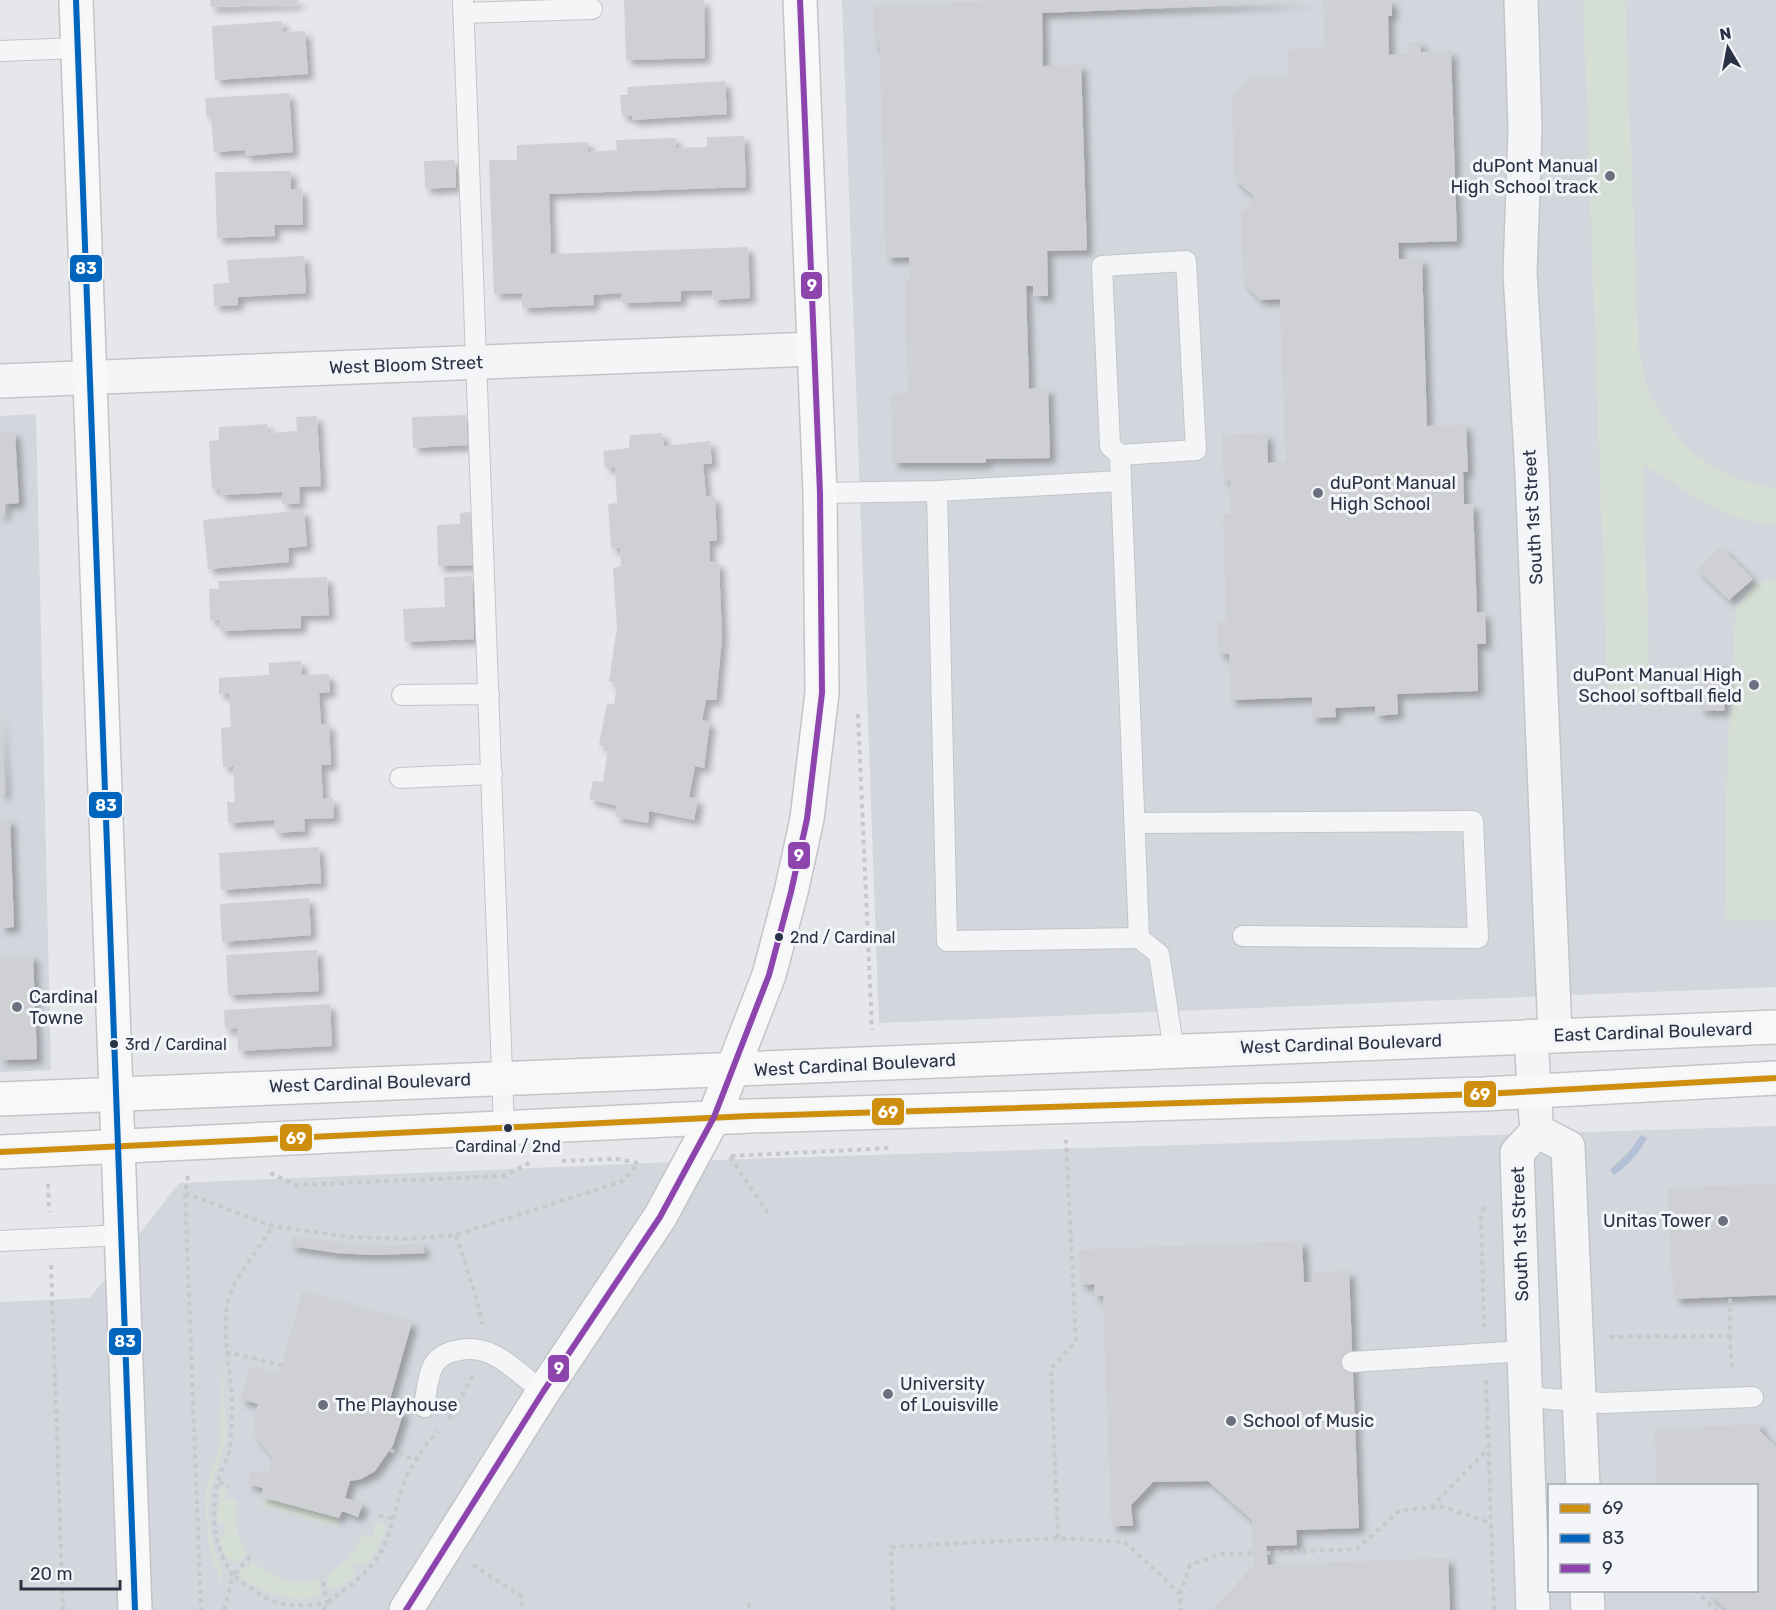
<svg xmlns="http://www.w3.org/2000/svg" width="1776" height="1610" viewBox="0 0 1776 1610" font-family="Rubik,sans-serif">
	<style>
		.built { fill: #d3d6dd; fill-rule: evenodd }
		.green { fill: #d4ded5 }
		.water { fill: #b3c0d6 }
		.building { fill: #cfd0d4; filter: url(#shadow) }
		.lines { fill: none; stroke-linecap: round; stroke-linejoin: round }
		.lane-casing { stroke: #c3c5c8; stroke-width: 22 }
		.street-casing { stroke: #c3c5c8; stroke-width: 36 }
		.secondary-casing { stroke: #c3c5c8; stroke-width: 36 }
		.primary-casing { stroke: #c1c4c8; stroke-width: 36 }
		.path { stroke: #c6c8cd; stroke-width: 4; stroke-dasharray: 4.5 4.5; stroke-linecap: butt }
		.lane { stroke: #f4f5f7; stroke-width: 20 }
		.street { stroke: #f4f5f7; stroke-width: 33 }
		.secondary { stroke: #f8f8f8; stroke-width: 33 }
		.primary { stroke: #f8f8f8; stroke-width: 33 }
		.bus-1-casing { stroke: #f3f5f9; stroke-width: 10 }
		.bus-2-casing { stroke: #f3f5f9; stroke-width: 10 }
		.bus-3-casing { stroke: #f3f5f9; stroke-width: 10 }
		.bus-1 { stroke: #ce8f0e; stroke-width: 6 }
		.bus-2 { stroke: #0065bd; stroke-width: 6 }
		.bus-3 { stroke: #8e44ad; stroke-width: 6 }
		.poi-dot { fill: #6b717f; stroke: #f3f5f9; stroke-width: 2 }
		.bus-dot { fill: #2a3245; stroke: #f3f5f9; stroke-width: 2 }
		.labels { text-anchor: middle; stroke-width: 6; stroke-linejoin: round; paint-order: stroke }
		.bus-label { font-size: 16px; fill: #2a3245; stroke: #f3f5f9; text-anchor: start }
		.poi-label { font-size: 18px; fill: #2a3245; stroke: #f3f5f9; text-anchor: start }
		.street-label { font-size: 18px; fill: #2a3245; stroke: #f3f5f9 }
		.line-badge { stroke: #f3f5f9; stroke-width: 2 }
		.badge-label { font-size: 16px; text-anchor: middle; font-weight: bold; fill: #fff }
	</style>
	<defs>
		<filter id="shadow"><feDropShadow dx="5.5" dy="5.5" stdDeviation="3" flood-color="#0004"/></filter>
	</defs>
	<rect width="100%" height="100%" fill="#e5e7ea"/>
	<path class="built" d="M842,0H1776V987L879,1023Z
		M36,414L51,1070L0,1072V416Z
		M1776,1126V1610H0V1302L90,1298L179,1183L743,1159ZM1550,1486H1756V1590H1550Z"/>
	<path class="green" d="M1583,0H1625L1639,352C1642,365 1645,379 1649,392C1653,402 1661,411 1666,420C1695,463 1726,479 1776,488V525C1717,521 1690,491 1643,465L1650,699L1608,701Z
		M1776,579V921H1725L1727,763L1736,606L1758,582Z
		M222,1364L227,1438L211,1489L209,1507L210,1535L223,1573L221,1583L209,1548L205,1500L208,1482L220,1446Z
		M219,1488L228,1490L226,1498L237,1501C236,1520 236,1538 247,1554L234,1563L225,1556L219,1541L227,1528L224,1524L217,1523Z
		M264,1498L339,1519L337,1527L262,1506Z
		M377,1521L387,1524L378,1548L366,1565L356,1562L352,1568L356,1576L333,1591L330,1589L326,1575L349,1559L362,1535L372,1539Z
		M253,1561C271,1578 293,1586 317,1579L321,1592L318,1597C288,1603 266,1593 240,1577V1572Z"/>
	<path class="water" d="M1641,1135L1647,1138C1639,1153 1628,1166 1614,1175L1610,1170L1630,1151Z"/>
	<path class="building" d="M210,0H298V4L211,7Z
		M624,0H704L705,58L626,60Z
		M1015,0L1311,2L1042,13L1043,66L1081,65L1087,250L1047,251L1048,296H1033V286H1026L1029,389L1048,388L1050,458L986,459V463H893L891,394L908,393L905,280H910L909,257L886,258L880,47H875L874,6Z
		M1323,0H1392V16H1388L1389,55L1409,54V42H1421V52L1451,51L1457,241L1398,243L1399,259H1422L1427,426L1466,425L1468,472H1463L1464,504H1473L1477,612L1485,613L1486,644H1477L1478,691L1397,694L1398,714L1375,716V706L1335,708L1336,717L1312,718V697L1231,700L1229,654H1219L1218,622L1227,621L1223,514H1231L1230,480L1224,481L1222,435L1267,434L1268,463L1286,462L1280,299L1260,300L1244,283L1241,213L1255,197L1235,180L1232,96L1249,77L1288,76V49L1325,48Z
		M282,21L283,32L305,31L308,74L215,80L212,26Z
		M725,81L727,114L632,120V116H622L620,95H628L627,87Z
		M289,93L293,152L245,156V150L214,152L211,117L207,118L205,98Z
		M744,136L746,187L549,194L551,254L748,247L750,298L713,300L712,290L681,291V301L622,303L621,293L593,295L594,305L522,308V293L494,294L489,160H517V145L588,142V152L617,150L616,140L676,138V148L707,147V137Z
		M455,160L456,187L425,189L424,161Z
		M291,171V189H302L303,225H274L275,236L217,238L215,172Z
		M304,256L306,293L238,297V305L214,306L213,284L229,283L227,260Z
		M466,415L468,445L413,448L412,417Z
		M317,416L321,486L299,487L300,503L282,504V492L221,495L220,489H212L209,441L219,440V427L267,424L268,433L297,431L296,417Z
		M0,432H15L19,503L5,504V515L0,516Z
		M662,433L664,446L710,441L712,464H703L706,496L715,497L717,540L709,541L710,561L719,563L722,638L716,700H706L702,720L710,722L704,768L695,766L689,797L698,799L694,820L649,811L648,823L615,817L617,806L589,799L593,781L603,782L608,748L599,745L607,703L614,705L617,684L609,681L617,627L613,568L621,566L620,548H611L608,504L617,503L615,468L605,467L603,451L629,448L630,435Z
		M304,510L307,546L288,548L289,562L208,569L203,520Z
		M471,512L473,565L438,566L437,525L460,524V513Z
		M1720,547L1753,579L1729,600L1697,569Z
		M472,576L474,639L405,642L403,609L445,607L444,577Z
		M327,577L329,615L301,616V628L220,631L219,620H210L209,589H219L218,581Z
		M301,661L302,675L329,674L330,692L319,693L321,724H329L331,765H321L323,799L333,798L334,818L304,819L305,831L275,833L274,820L228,823L227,802H235L233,766L223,767L221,728L231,727L229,693L219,694V678L269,675V663Z
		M1702,666H1727L1724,711L1700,710Z
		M0,707L5,794L0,795Z
		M10,819L14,927L0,928V820Z
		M319,847L321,883L221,890L219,853Z
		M309,898L311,935L222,942L220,904Z
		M317,950L319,991L228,995L226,955Z
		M33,955L37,1059L0,1060V956Z
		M330,1004L332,1046L238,1051L237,1028L225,1029L224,1010Z
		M1776,1184V1295L1675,1299L1670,1254L1669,1188Z
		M292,1237L348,1244L389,1246L421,1243L425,1253L374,1255L336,1253L290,1246Z
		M1302,1241L1304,1282H1313L1312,1272L1349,1271L1359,1528L1296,1530L1297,1545L1266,1546L1268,1565L1448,1558L1450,1610H1212L1254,1565L1252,1520L1208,1481L1153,1482L1131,1505L1133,1526H1112L1103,1296H1094V1284L1081,1285L1079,1250Z
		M302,1292L412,1322L388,1406L404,1411L393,1445L375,1471L361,1479L350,1481L345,1498L363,1503L358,1517L342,1511L339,1518L261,1497L263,1488L247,1484L251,1471L267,1476L273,1458L256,1437L253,1423L258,1404L240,1399L250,1367L279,1375Z
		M1760,1424V1431L1776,1447V1610H1727L1706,1590H1756V1486H1657L1655,1429Z"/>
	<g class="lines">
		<defs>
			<path id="lane" d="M463,0L504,1129
				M463,13L592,9
				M0,51L78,48
				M1120,455L1110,446L1102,266L1186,261L1196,450L1120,455L1121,481
				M937,491L1121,481L1139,938
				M820,493L937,491L947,941L1139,938L1159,954L1174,1051
				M402,695L489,694
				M400,778L492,774
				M1134,823L1473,821L1478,938L1243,936
				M0,1241L122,1235
				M1352,1362L1524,1351
				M1526,1397L1604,1403L1753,1397
				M424,1407C426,1395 427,1378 433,1366C437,1358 446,1353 455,1351C492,1341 515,1371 543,1392"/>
			<path id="street" d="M1521,0L1525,130L1520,273L1532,473L1555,1035
				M0,381L813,349
				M1531,1036L1536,1120
				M1537,1131L1568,1147L1583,1486
				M1587,1590L1588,1610
				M1533,1610L1517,1153L1537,1131"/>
			<path id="secondary" d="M0,1099L1776,1027
				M0,1152L750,1116L1483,1094L1776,1078"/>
			<path id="primary" d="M76,0L135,1610
				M406,1610L543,1392L660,1217L714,1117L769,975L791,892L807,819L822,693L820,493L800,0"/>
		</defs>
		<use href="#lane" class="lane-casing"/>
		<use href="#street" class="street-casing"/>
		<use href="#secondary" class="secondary-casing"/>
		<use href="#primary" class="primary-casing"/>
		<path class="path" d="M858,714L872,1030
			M731,1156L891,1148
			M730,1157L768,1213
			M270,1173L297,1185L504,1176L529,1163
			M188,1176L185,1193L201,1610
			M48,1184L49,1212
			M185,1193L272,1226L351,1237L409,1239L456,1235L623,1181L638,1163L617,1159L560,1161
			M1484,1207L1481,1216L1484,1327
			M456,1235L477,1300L482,1324
			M51,1265L63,1610
			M1730,1336L1732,1371
			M1610,1337L1730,1336V1297
			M226,1352L282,1365
			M1486,1380L1494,1610
			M449,1419L473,1375
			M390,1450L414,1460
			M219,1482L229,1486
			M1431,1507L1488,1449
			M379,1515L394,1519
			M1058,1538L1051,1368L1076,1342L1066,1140
			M1266,1553L1357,1549L1400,1510L1444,1507L1490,1523
			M250,1557L233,1575C270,1604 279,1609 327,1603L322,1577
			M473,1565L521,1596L522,1610
			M1695,1590L1716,1610
			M1180,1594L1190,1565L1221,1554L1253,1553
			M749,1603V1610
			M224,1610L233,1575C211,1544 211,1510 220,1474C223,1465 229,1457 230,1448C231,1434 233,1416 232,1402C231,1370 222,1338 227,1306C232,1276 259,1252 272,1226
			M324,1610L327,1603C346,1588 369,1574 381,1552C393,1529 395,1504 405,1481C413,1461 424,1447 438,1431
			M893,1610L891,1547L1058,1538L1125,1542L1180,1594L1181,1610"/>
		<use href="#lane" class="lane"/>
		<use href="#street" class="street"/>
		<use href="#secondary" class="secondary"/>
		<use href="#primary" class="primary"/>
		<defs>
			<path id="bus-1" d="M0,1152L750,1116L1483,1094L1776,1078"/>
			<path id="bus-2" d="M76,0L135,1610"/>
			<path id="bus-3" d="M406,1610L543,1392L660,1217L714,1117L769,975L791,892L807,819L822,693L820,493L800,0"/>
		</defs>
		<use href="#bus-1" class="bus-1-casing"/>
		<use href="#bus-2" class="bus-2-casing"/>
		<use href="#bus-3" class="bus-3-casing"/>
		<use href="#bus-1" class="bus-1"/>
		<use href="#bus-2" class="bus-2"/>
		<use href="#bus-3" class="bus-3"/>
	</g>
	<g class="poi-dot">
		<circle cx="1610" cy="176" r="6"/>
		<circle cx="1318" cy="493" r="6"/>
		<circle cx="1754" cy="685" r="6"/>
		<circle cx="17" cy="1007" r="6"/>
		<circle cx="1723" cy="1221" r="6"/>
		<circle cx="888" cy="1394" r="6"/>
		<circle cx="323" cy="1405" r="6"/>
		<circle cx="1231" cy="1421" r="6"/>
	</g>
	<g class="bus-dot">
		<circle cx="779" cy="937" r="5"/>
		<circle cx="114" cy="1044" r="5"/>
		<circle cx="508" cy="1128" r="5"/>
	</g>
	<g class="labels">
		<g class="bus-label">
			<text x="790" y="943">2nd / Cardinal</text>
			<text x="125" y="1050">3rd / Cardinal</text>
			<text x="508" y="1152" text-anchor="middle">Cardinal / 2nd</text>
		</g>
		<g class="poi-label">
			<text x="1598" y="172" text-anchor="end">duPont Manual<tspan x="1598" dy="21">High School track</tspan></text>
			<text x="1330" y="489">duPont Manual<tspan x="1330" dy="21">High School</tspan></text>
			<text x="1742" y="681" text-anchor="end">duPont Manual High<tspan x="1742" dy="21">School softball field</tspan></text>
			<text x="29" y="1003">Cardinal<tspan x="29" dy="21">Towne</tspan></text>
			<text x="1711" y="1227" text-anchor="end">Unitas Tower</text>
			<text x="900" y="1390">University<tspan x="900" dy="21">of Louisville</tspan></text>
			<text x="335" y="1411">The Playhouse</text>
			<text x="1243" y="1427">School of Music</text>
		</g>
		<g class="street-label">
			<text transform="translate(406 365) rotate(-2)" y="6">West Bloom Street</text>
			<text transform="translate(1533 517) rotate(-93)" y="6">South 1st Street</text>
			<text transform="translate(1653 1032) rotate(-2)" y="6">East Cardinal Boulevard</text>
			<text transform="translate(1341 1044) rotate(-2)" y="6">West Cardinal Boulevard</text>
			<text transform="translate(855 1065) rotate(-3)" y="6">West Cardinal Boulevard</text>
			<text transform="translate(370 1083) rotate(-2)" y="6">West Cardinal Boulevard</text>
			<text transform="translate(1520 1234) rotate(-92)" y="6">South 1st Street</text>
		</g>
	</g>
	<g class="line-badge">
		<rect x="69" y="254" width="34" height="29" rx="6" fill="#0065bd"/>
		<rect x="800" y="271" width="23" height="29" rx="6" fill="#8e44ad"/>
		<rect x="88" y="791" width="35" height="28" rx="6" fill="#0065bd"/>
		<rect x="787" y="841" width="24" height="29" rx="6" fill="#8e44ad"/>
		<rect x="1463" y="1080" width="34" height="28" rx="6" fill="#ce8f0e"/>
		<rect x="871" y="1097" width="34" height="29" rx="6" fill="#ce8f0e"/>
		<rect x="279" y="1123" width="34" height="29" rx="6" fill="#ce8f0e"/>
		<rect x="108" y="1327" width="34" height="29" rx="6" fill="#0065bd"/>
		<rect x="547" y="1354" width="23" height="29" rx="6" fill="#8e44ad"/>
	</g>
	<g class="badge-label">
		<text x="86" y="274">83</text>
		<text x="812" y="291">9</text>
		<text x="106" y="811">83</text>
		<text x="799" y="861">9</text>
		<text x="1480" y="1100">69</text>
		<text x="888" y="1118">69</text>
		<text x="296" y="1144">69</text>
		<text x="125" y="1347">83</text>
		<text x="559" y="1374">9</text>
	</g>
	<rect x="1548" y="1484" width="210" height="108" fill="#f3f5f9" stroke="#a3a7b1" stroke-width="1.5"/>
	<rect x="1560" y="1504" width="30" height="9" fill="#ce8f0e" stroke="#a3a7b1" stroke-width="1.5"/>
	<text x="1602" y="1514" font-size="18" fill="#2a3245">69</text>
	<rect x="1560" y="1534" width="30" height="9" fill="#0065bd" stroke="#a3a7b1" stroke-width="1.5"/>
	<text x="1602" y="1544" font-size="18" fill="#2a3245">83</text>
	<rect x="1560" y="1564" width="30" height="9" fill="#8e44ad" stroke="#a3a7b1" stroke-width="1.5"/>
	<text x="1602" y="1574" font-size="18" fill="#2a3245">9</text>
	<g transform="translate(1728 48) rotate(350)" stroke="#f3f5f9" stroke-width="4.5" paint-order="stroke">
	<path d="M0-4.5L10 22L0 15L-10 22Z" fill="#2a3245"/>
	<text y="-9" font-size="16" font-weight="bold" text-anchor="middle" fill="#2a3245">N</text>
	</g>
	<path d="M21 1580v9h99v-9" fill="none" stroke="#2a3245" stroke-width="3"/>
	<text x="30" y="1580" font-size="18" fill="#2a3245" stroke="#f3f5f9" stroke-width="4.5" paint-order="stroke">20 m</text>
</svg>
